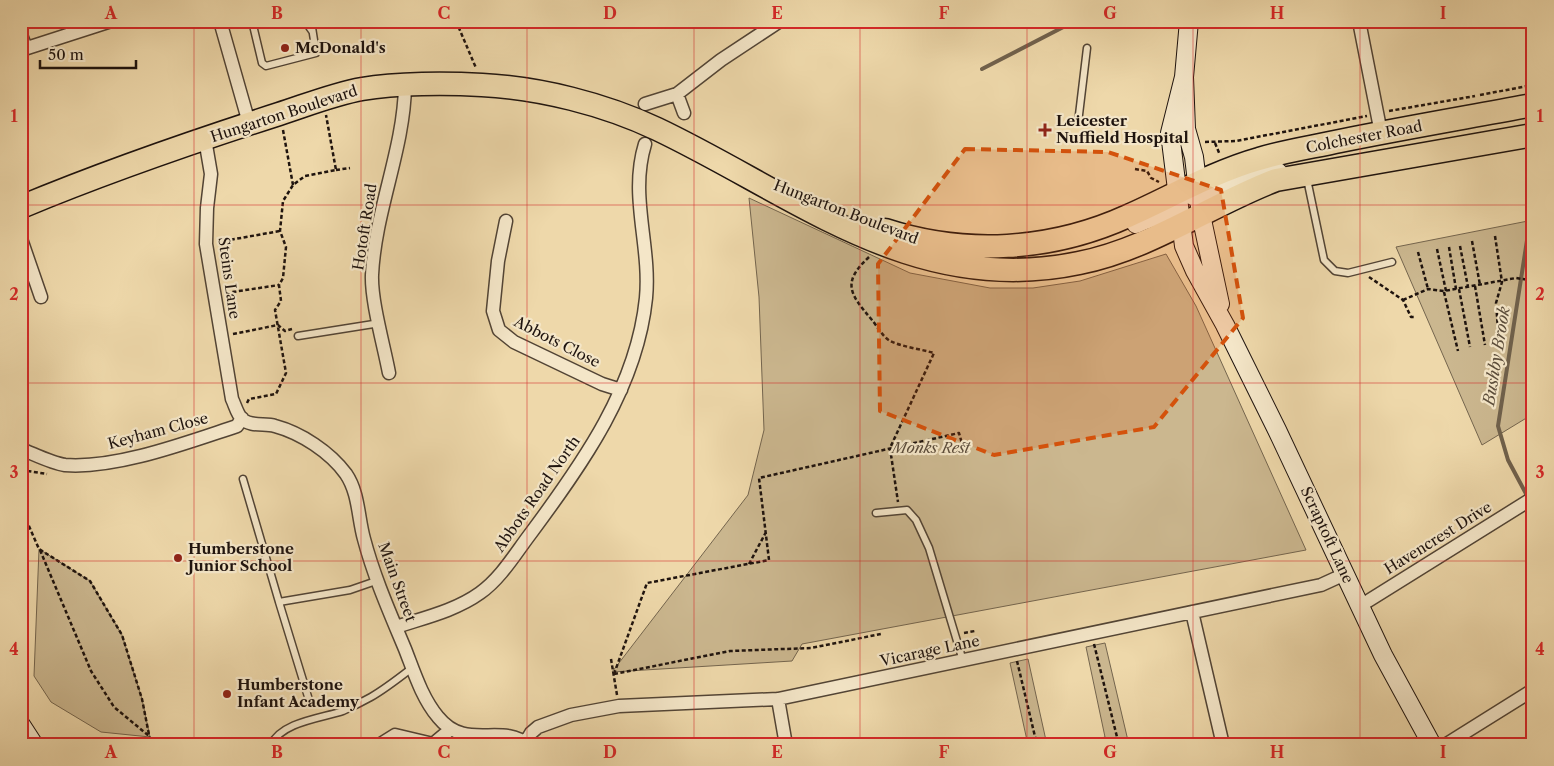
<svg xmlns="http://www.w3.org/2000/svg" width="1554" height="766" viewBox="0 0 1554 766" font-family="'Libre Caslon Text',serif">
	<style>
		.green { fill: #cbb78f; stroke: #74654e }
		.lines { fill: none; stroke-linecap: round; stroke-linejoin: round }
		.stream { stroke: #70614c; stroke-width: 4 }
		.lane-casing { stroke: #524435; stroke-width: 9 }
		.street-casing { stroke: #524435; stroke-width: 15 }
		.secondary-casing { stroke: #1e130e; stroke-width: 20 }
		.highway-casing { stroke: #1e130e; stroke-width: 25 }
		.path { stroke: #1e130e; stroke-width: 2.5; stroke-dasharray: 4 2.5; stroke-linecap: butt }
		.lane { stroke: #f4e6c8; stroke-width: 6 }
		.street { stroke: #f4e6c8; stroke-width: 12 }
		.secondary { stroke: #f4e6c8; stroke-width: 18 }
		.highway { stroke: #eed8aa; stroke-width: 22 }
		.marked { fill: #d4520c; fill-opacity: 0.2; stroke: #d4520c; stroke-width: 4; stroke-dasharray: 10 6; stroke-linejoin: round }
		.grid { fill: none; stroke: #d62828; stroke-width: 1; stroke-opacity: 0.55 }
		.poi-dot { fill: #8f2418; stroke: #f4e6c8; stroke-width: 2 }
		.labels { text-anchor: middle; stroke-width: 4.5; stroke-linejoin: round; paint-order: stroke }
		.poi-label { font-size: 15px; font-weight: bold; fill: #1e130e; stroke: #f4e6c8; text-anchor: start }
		.street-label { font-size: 15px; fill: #1e130e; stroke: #f4e6c8 }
		.park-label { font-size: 15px; font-style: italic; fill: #5b4c3b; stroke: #f4e6c8 }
		.water-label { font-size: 16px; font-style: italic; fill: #5c4e3c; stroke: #f4e6c8 }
		.neatline { fill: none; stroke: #d62828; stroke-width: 2 }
		.grid-label { font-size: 16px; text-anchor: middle; font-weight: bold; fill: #d62828 }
	</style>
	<rect width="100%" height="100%" fill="#eed8aa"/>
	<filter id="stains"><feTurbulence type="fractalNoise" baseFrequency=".004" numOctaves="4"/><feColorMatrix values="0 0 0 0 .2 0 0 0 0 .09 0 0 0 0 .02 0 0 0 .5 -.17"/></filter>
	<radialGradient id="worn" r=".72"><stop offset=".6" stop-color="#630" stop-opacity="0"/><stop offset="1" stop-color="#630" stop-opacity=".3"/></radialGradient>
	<path class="green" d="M749,198L910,273L990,288H1033L1080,281L1166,254L1196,306L1306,550L802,644L792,661L612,672L748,495L764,430L759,297Z
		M1533,220V414L1482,445L1396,247Z
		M39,549L90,581L122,635L142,699L150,737L101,732L51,702L34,676Z
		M1105,643L1129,745H1078L1105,737L1086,647Z
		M1028,659L1047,745H1028L1010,663Z"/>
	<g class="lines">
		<path class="stream" d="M982,69L1075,21
			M1533,202L1498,426L1508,460L1533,507"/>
		<defs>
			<path id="lane" d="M252,21L262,63L266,66L316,53L311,21
				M305,21L312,31
				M1078,123L1087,48
				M1307,179L1324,260L1335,271L1348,273L1392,262
				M298,336L380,323
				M243,479L279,602L350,590L376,581
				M876,513L907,510L916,520L929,548L963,661
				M279,602L309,700
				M271,745C281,722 322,718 343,711C352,707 362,702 371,697C385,689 399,678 412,668"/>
			<path id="street" d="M220,21L249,123
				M1359,21L1381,133
				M21,35L26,48
				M21,50L111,21
				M677,94L684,113
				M645,104L677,94L721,60L780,21
				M205,139L211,174L207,208L206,244L232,399C235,405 237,414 242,419C251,427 265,423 275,426C301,433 330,452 346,474C359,493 358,518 364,539C374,577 390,613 405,649C414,672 422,698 438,717C466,752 501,722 528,745
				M506,221L498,261L493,311L499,330L514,342L602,384L621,390
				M21,239L41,297
				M389,373C384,346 371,301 372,275C375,211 404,149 405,86
				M21,449C34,454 51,463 65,465C117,469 188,442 237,426L242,418
				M1360,606L1533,498
				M1192,612L1223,745
				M396,627C423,618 455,611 480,593C501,578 515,554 531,533C583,463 637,387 646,298C651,245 629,196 645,144
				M778,699L786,745
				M525,743L531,733L538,727L571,715L619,706L778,699L1321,585L1345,574
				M379,745L395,735L433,744L451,729
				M1445,745L1533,690"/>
			<path id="secondary" d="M1189,21L1184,77L1186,129L1194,157L1201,215L1220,304
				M1184,77L1170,133L1184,246L1195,271L1225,325L1277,430L1383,655L1432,745
				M1189,194L1195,197L1205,196L1249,178L1278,172
				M1136,224C1154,216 1169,209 1189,219
				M21,725L34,745"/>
			<path id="highway" d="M21,207C105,172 192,142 279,114C307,105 334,94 362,89C397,83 447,83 482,85C540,88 604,104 657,129C796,195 914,298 1079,263C1150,249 1210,205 1276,180L1533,135
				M885,230C965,256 1051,251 1128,216C1171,197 1213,172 1259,159C1285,151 1313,147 1340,141C1404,128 1469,117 1533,105"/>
		</defs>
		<use href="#lane" class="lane-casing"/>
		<use href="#street" class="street-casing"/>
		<use href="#secondary" class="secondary-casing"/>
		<use href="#highway" class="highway-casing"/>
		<path class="path" d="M456,21L476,68
			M1480,95L1533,85
			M1389,111L1475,96
			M283,130L293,185
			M1205,142L1236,141L1367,116
			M1215,143L1220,155
			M1135,169L1147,171L1151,178L1159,182
			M336,170L350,168
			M1495,236L1502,282L1496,303L1498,329L1495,339
			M1472,241L1480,285
			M218,242L280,231
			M1460,246L1468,287
			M1449,247L1456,289
			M1437,249L1446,291
			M1418,252L1428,289
			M869,257C841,283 850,294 872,320C877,326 883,337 890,341C903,347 920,349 934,353L890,448L898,502
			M1369,277L1403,300L1411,317H1414
			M1475,286L1485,345
			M1459,289L1470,347
			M1444,292L1458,351
			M226,293L279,285
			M1403,300L1428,289L1444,291L1516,278L1529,280
			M233,334L278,325L285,331L292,329
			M247,403L249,399L276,394L286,373L275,310L281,301L279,285L283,278L286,247L280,231L283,201L293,185L305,176L336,170L326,115
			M21,470L47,474
			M21,508L39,549L90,581L122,635L142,699L151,745
			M40,550L91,671L114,707L149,736
			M749,564L766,532
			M964,633L975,631
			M1094,644L1117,737L1111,745
			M611,659L617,695
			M1017,661L1037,745
			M614,674L647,583L769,560L759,478L959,433L963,447
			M614,674L730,651L811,648L881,634"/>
		<use href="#lane" class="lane"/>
		<use href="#street" class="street"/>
		<use href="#secondary" class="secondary"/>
		<use href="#highway" class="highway"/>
	</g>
	<path class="marked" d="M965,149L1108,152L1221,190L1243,318L1154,427L994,455L880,411L878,264Z"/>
	<path class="grid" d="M194,21V745M361,21V745M527,21V745M694,21V745M860,21V745M1027,21V745M1193,21V745M1360,21V745M21,205H1533M21,383H1533M21,561H1533"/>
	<g class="poi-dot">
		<circle cx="285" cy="48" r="5"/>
		<path d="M1042.5 122.5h5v5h5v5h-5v5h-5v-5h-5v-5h5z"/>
		<circle cx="178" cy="558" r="5"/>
		<circle cx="227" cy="694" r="5"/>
	</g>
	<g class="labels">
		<g class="poi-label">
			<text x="295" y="53">McDonald's</text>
			<text x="1056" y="126">Leicester<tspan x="1056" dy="17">Nuffield Hospital</tspan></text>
			<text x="188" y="554">Humberstone<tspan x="188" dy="17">Junior School</tspan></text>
			<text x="237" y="690">Humberstone<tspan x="237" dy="17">Infant Academy</tspan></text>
		</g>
		<g class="street-label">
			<text transform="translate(284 114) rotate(-18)" y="5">Hungarton Boulevard</text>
			<text transform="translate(1364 137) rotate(-11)" y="5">Colchester Road</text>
			<text transform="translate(846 212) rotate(21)" y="5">Hungarton Boulevard</text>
			<text transform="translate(365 227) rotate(-81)" y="5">Hotoft Road</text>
			<text transform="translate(229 278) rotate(82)" y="5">Steins Lane</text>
			<text transform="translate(557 342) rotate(27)" y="5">Abbots Close</text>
			<text transform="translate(158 431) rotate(-15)" y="5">Keyham Close</text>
			<text transform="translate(537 494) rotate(-55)" y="5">Abbots Road North</text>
			<text transform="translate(1327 535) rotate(65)" y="5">Scraptoft Lane</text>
			<text transform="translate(1438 538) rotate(-32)" y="5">Havencrest Drive</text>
			<text transform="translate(397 582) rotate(70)" y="5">Main Street</text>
			<text transform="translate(930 651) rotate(-12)" y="5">Vicarage Lane</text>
		</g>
		<g class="park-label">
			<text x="931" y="453">Monks Rest</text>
		</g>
		<g class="water-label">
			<text transform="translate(1496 356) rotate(-81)" y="6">Bushby Brook</text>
		</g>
	</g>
	<rect width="1554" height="766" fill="none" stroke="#eed8aa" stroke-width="55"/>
	<path d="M40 60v8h96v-8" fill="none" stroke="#1e130e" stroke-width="2.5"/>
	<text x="48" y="60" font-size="15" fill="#1e130e" stroke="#f4e6c8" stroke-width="4" paint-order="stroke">50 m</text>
	<rect x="28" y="28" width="1498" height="710" class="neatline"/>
	<g class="grid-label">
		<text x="111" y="19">A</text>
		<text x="277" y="19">B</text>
		<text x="444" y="19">C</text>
		<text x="610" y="19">D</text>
		<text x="777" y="19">E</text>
		<text x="944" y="19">F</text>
		<text x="1110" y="19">G</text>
		<text x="1277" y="19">H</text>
		<text x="1443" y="19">I</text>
		<text x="14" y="122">1</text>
		<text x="1540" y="122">1</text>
		<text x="14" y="300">2</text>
		<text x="1540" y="300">2</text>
		<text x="14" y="478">3</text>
		<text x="1540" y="478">3</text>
		<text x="14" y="655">4</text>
		<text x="1540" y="655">4</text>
		<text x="111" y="758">A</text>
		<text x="277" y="758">B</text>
		<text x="444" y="758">C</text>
		<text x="610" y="758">D</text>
		<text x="777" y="758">E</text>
		<text x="944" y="758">F</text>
		<text x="1110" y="758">G</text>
		<text x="1277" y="758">H</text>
		<text x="1443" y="758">I</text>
	</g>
	<rect width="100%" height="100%" filter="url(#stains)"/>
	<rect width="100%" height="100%" fill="url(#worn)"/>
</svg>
